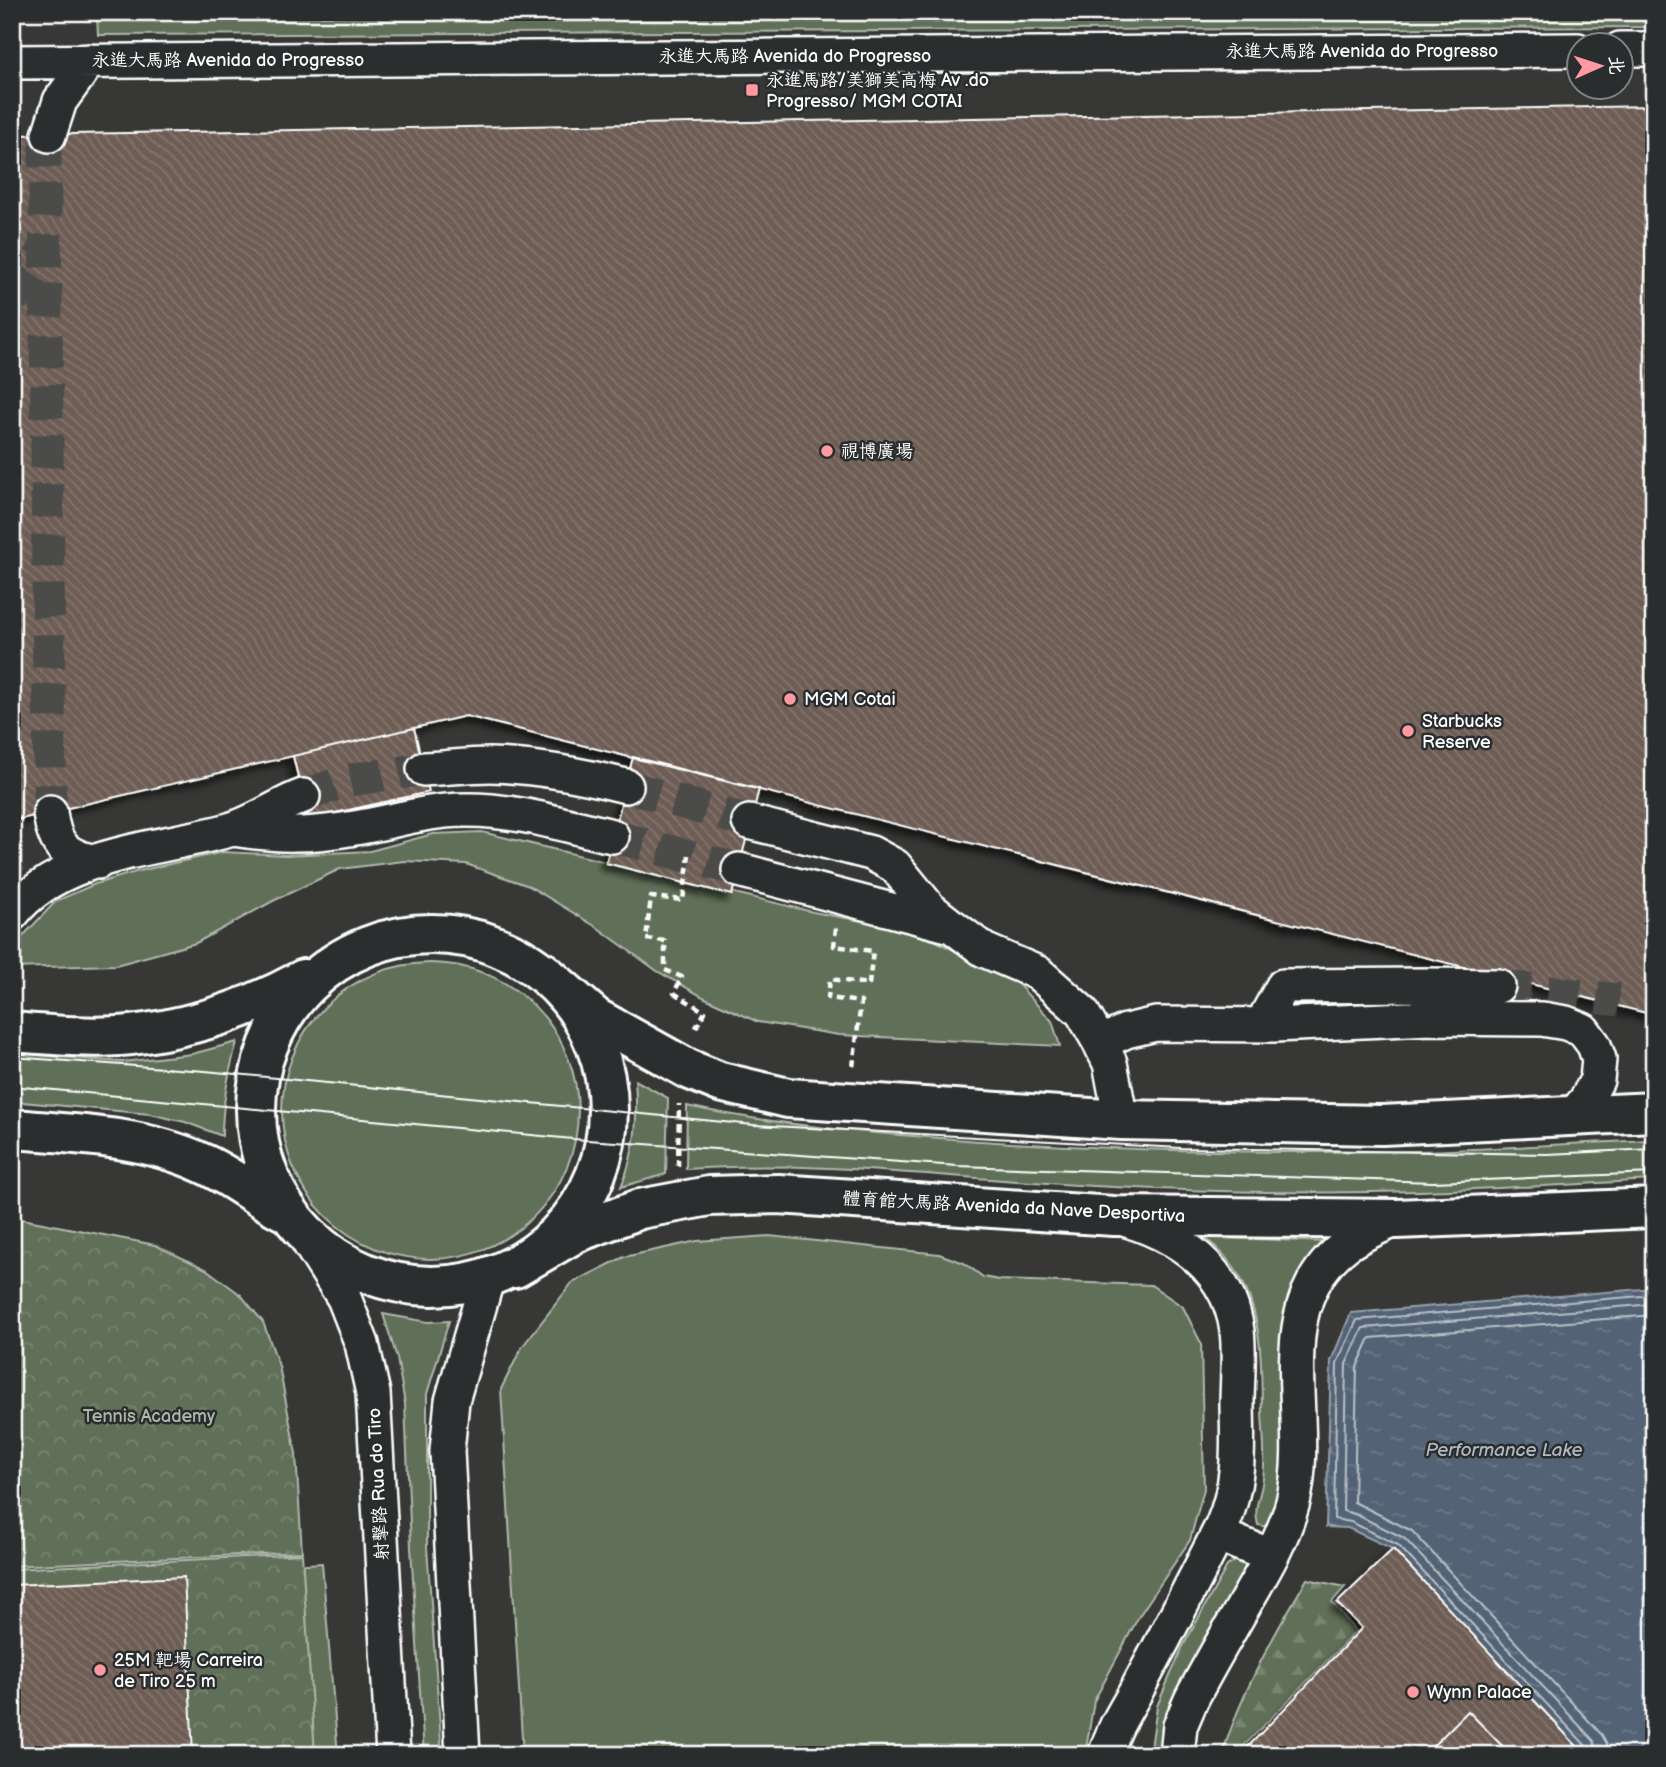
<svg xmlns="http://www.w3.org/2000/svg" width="1666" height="1767" viewBox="0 0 1666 1767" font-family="'Balsamiq Sans','LXGW WenKai TC',sans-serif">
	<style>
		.grass { fill: #607058; stroke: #b0b8ac; stroke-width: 2 }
		.forest { fill: url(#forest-firs); stroke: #b0b8ac; stroke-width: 2 }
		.park { fill: url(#park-crowns); stroke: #b0b8ac; stroke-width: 2 }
		.water { fill: url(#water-ripples); stroke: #97a1ac; stroke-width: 2 }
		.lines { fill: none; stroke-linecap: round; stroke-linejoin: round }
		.shore { stroke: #bac1c7; stroke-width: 2 }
		.building { fill: url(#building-back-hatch); stroke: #fff; stroke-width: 2; filter: url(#shadow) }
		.minor-tunnel { stroke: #4b4b4a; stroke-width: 33; stroke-dasharray: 33 17; stroke-linecap: butt }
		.minor-casing { stroke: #fff; stroke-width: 38 }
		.major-casing { stroke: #fff; stroke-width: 44 }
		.path { stroke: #fff; stroke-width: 4.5; stroke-dasharray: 7 5; stroke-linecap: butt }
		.minor { stroke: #2a2d2e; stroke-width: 33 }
		.major { stroke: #2a2d2e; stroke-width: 38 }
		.tram { stroke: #fff; stroke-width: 2 }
		.poi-dot { fill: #ff9aa2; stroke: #2a2d2e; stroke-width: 2.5 }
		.labels { text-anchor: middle; stroke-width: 5; stroke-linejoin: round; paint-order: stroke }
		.street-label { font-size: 18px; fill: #fff; stroke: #2a2d2e }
		.poi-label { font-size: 18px; fill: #fff; stroke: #2a2d2e; text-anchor: start }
		.park-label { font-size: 18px; fill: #b0b8ac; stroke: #2a2d2e }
		.water-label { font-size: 19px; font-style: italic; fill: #b1b9c0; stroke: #2a2d2e }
	</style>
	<defs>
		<pattern id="forest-firs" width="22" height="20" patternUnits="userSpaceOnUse" patternTransform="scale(1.75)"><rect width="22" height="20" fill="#607058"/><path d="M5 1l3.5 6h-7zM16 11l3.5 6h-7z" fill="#788571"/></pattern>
		<pattern id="park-crowns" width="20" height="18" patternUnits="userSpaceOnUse" patternTransform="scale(1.75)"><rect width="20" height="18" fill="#607058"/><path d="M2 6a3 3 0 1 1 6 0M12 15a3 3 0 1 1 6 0" fill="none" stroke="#788571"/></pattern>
		<pattern id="water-ripples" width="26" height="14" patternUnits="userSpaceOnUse" patternTransform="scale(1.75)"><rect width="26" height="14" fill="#526374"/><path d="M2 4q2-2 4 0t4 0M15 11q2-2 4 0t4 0" fill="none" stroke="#6c7a89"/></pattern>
		<pattern id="building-back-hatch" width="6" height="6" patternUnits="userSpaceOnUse" patternTransform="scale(1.75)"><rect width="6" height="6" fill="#6d5d54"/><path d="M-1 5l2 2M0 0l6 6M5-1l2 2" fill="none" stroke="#83756e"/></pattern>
		<filter id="shadow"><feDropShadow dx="-6" dy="6" stdDeviation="3.5" flood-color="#0009"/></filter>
	</defs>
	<rect width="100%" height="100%" fill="#373736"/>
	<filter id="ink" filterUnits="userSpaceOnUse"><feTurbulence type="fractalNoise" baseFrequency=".0143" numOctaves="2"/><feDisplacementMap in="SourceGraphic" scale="14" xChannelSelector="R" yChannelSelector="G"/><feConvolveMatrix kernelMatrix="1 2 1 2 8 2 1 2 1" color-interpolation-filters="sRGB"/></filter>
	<g filter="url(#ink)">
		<path class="grass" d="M952,12H1654V27L98,35L97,17Z
			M482,832L813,912L884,925L936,941L1016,982L1052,1021L1060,1046L839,1035L758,1022L705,998L657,971L598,928L529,886L466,864L404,861L340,869L273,901L196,943L116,965L12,968V960L22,937L56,901L95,884L139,871L223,852L286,855L370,851L433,834Z
			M282 1111a148 148 0 1 1 296 0a148 148 0 1 1-296 0Z
			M237,1042C228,1074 222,1103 222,1136L185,1122L150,1114L12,1101V1053L122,1062L192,1054Z
			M635,1080L668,1098L666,1174L621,1187C636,1151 638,1119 635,1080Z
			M687,1106C784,1127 883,1134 981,1141C1126,1151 1271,1154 1416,1151C1495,1149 1574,1143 1654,1140V1180C1576,1184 1499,1189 1421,1191C1319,1194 1216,1192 1114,1187C971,1181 828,1159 686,1169Z
			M769,1236L939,1254L964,1263L983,1277L999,1280L1151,1285L1183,1307L1201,1343L1204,1489L1190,1540L1139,1616L1094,1701L1085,1755H523L501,1389L522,1347L572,1283L624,1257L697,1241Z
			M1204,1237L1328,1242L1282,1469L1276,1521L1268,1527L1258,1525C1253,1505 1261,1497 1263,1478C1266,1458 1263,1434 1262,1413C1261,1346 1264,1282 1204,1237Z
			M383,1314L428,1322L449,1321L427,1394V1547L442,1755H424L411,1548L405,1404L397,1358Z
			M1239,1558L1251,1566L1164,1755H1150L1157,1706L1182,1648L1227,1566Z
			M322,1563L338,1755H203L195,1571Z"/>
		<path class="forest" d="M1307,1579L1345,1587L1332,1602L1356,1631L1235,1755H1222C1241,1693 1274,1634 1307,1579Z"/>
		<path class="park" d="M12,1217L155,1245L206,1269L241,1295L263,1322L279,1366L296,1454L302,1552L12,1566Z
			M302,1554L315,1755H12V1569Z"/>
		<path class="water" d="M1654,1288V1755H1585L1393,1549L1348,1528L1326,1527L1331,1361L1351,1313Z"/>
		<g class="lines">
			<path class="shore" d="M1589,1755L1587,1747L1398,1545L1351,1522L1334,1519L1337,1363L1357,1320L1654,1295
				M1598,1755L1594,1741L1404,1538L1355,1514L1343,1511L1346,1364L1363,1328L1654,1304
				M1609,1755L1607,1744L1602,1735L1412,1531L1354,1502L1357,1367L1370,1338L1654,1315"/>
		</g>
		<path class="building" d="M1654,106V1015L466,716L12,821V264H17L15,135Z
			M414,728L429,792L308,819L293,756Z
			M633,757L759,789L732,895L606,863Z
			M1393,1549L1585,1755H1240L1362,1628L1337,1603Z
			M184,1577L193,1755H12V1585Z
			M1468,1711L1511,1755H1424Z"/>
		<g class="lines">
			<path class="minor-tunnel" d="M49,135L45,149V201L50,812
				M12,299L34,271L44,249
				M626,786L749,822
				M303,796L349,780L424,769
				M612,836L739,870
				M12,879L17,882
				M1498,986L1619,1000"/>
			<defs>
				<path id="minor" d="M1620,49H1654
					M12,62L1578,50
					M49,135L60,101L89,61
					M424,769C446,768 468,765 490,765C536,766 581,775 626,786
					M50,812C54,845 65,857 98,862
					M749,822L871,853L895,866L930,909L949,924
					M233,829C277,836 310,836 355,828C392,822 427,810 465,810C514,809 564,825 612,836
					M739,870L952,926L984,950L1038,973L1082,1012L1100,1043L1110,1063L1121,1120
					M12,914C59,853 161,849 229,830C255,823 278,805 303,796
					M1426,985L1498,986
					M1274,1025L1268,1013L1283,986L1426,985L1430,1018
					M1100,1043L1126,1031L1156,1024L1274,1025L1430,1018L1542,1019L1566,1023L1583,1030L1594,1045L1599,1059L1597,1080L1586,1100L1572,1117
					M301,1230L344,1298L362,1344L373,1393L393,1755
					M1218,1535L1271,1556
					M463,1755L447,1451L452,1401L487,1280
					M1105,1755C1115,1723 1129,1706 1143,1678C1170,1628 1196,1577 1222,1526C1240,1484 1238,1449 1237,1405C1237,1381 1240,1355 1237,1331C1229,1270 1181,1237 1127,1220
					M1177,1755L1180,1726L1191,1700C1209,1665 1229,1632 1248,1598C1266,1567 1284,1536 1293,1502C1314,1417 1264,1308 1345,1246C1360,1234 1380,1227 1397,1219"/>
				<path id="major" d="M256 1110a176 176 0 1 1 352 0a176 176 0 1 1-352 0Z
					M543,972L596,1018L688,1069L720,1082L788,1098L1121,1120L1382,1125L1654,1112
					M12,1032C51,1035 92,1039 131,1035C193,1028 249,1009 304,979
					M12,1129C76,1134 143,1136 202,1163C232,1176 257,1198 286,1212
					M515,1268L575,1233L640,1209L709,1196L778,1194L1114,1216L1397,1219L1654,1208"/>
			</defs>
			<use href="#minor" class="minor-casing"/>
			<use href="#major" class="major-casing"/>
			<path class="path" d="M885,12V17L936,16V23
				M689,855L683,900L651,897L646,939L665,941V970L682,977L674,993L705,1012L694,1031
				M836,928L834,946L873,951L869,984L830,979L828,998L861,1002L853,1067
				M678,1166L679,1104"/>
			<use href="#minor" class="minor"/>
			<use href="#major" class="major"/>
			<path class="tram" d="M12,1057L205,1071L754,1125L1181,1148L1547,1154L1654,1149
				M12,1086L573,1139L958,1166L1433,1182L1654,1173"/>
		</g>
	</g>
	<g class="poi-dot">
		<rect x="745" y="83" width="14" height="14" rx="3.5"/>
		<circle cx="827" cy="451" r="7"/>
		<circle cx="790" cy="699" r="7"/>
		<circle cx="1408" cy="731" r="7"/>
		<circle cx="100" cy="1670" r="7"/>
		<circle cx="1413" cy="1692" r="7"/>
	</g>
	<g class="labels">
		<g class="street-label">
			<text x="1362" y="57">永進大馬路 Avenida do Progresso</text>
			<text x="795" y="62">永進大馬路 Avenida do Progresso</text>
			<text x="228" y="66">永進大馬路 Avenida do Progresso</text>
			<text transform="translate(1014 1207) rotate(3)" y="6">體育館大馬路 Avenida da Nave Desportiva</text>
			<text transform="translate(378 1484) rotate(-93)" y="6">射擊路 Rua do Tiro</text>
		</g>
		<g class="poi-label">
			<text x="766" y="86">永進馬路/美獅美高梅 Av .do<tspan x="766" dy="21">Progresso/ MGM COTAI</tspan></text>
			<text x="841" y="457">視博廣場</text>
			<text x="804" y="705">MGM Cotai</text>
			<text x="1422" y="727">Starbucks<tspan x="1422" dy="21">Reserve</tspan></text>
			<text x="114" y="1666">25M 靶場 Carreira<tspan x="114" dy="21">de Tiro 25 m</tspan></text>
			<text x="1427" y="1698">Wynn Palace</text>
		</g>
		<g class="park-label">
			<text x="149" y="1422">Tennis Academy</text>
		</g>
		<g class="water-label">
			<text x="1504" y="1456">Performance Lake</text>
		</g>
	</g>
	<rect width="1666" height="1767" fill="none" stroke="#2a2d2e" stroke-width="42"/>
	<rect x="21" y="21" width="1624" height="1725" fill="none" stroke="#fff" stroke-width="2.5" filter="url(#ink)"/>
	<g transform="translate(1600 66) rotate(87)"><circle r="33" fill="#2a2d2e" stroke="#7f8182" stroke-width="2"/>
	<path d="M0-5L12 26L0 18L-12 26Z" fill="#ff9aa2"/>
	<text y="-10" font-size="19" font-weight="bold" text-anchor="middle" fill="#ffffff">北</text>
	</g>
</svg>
